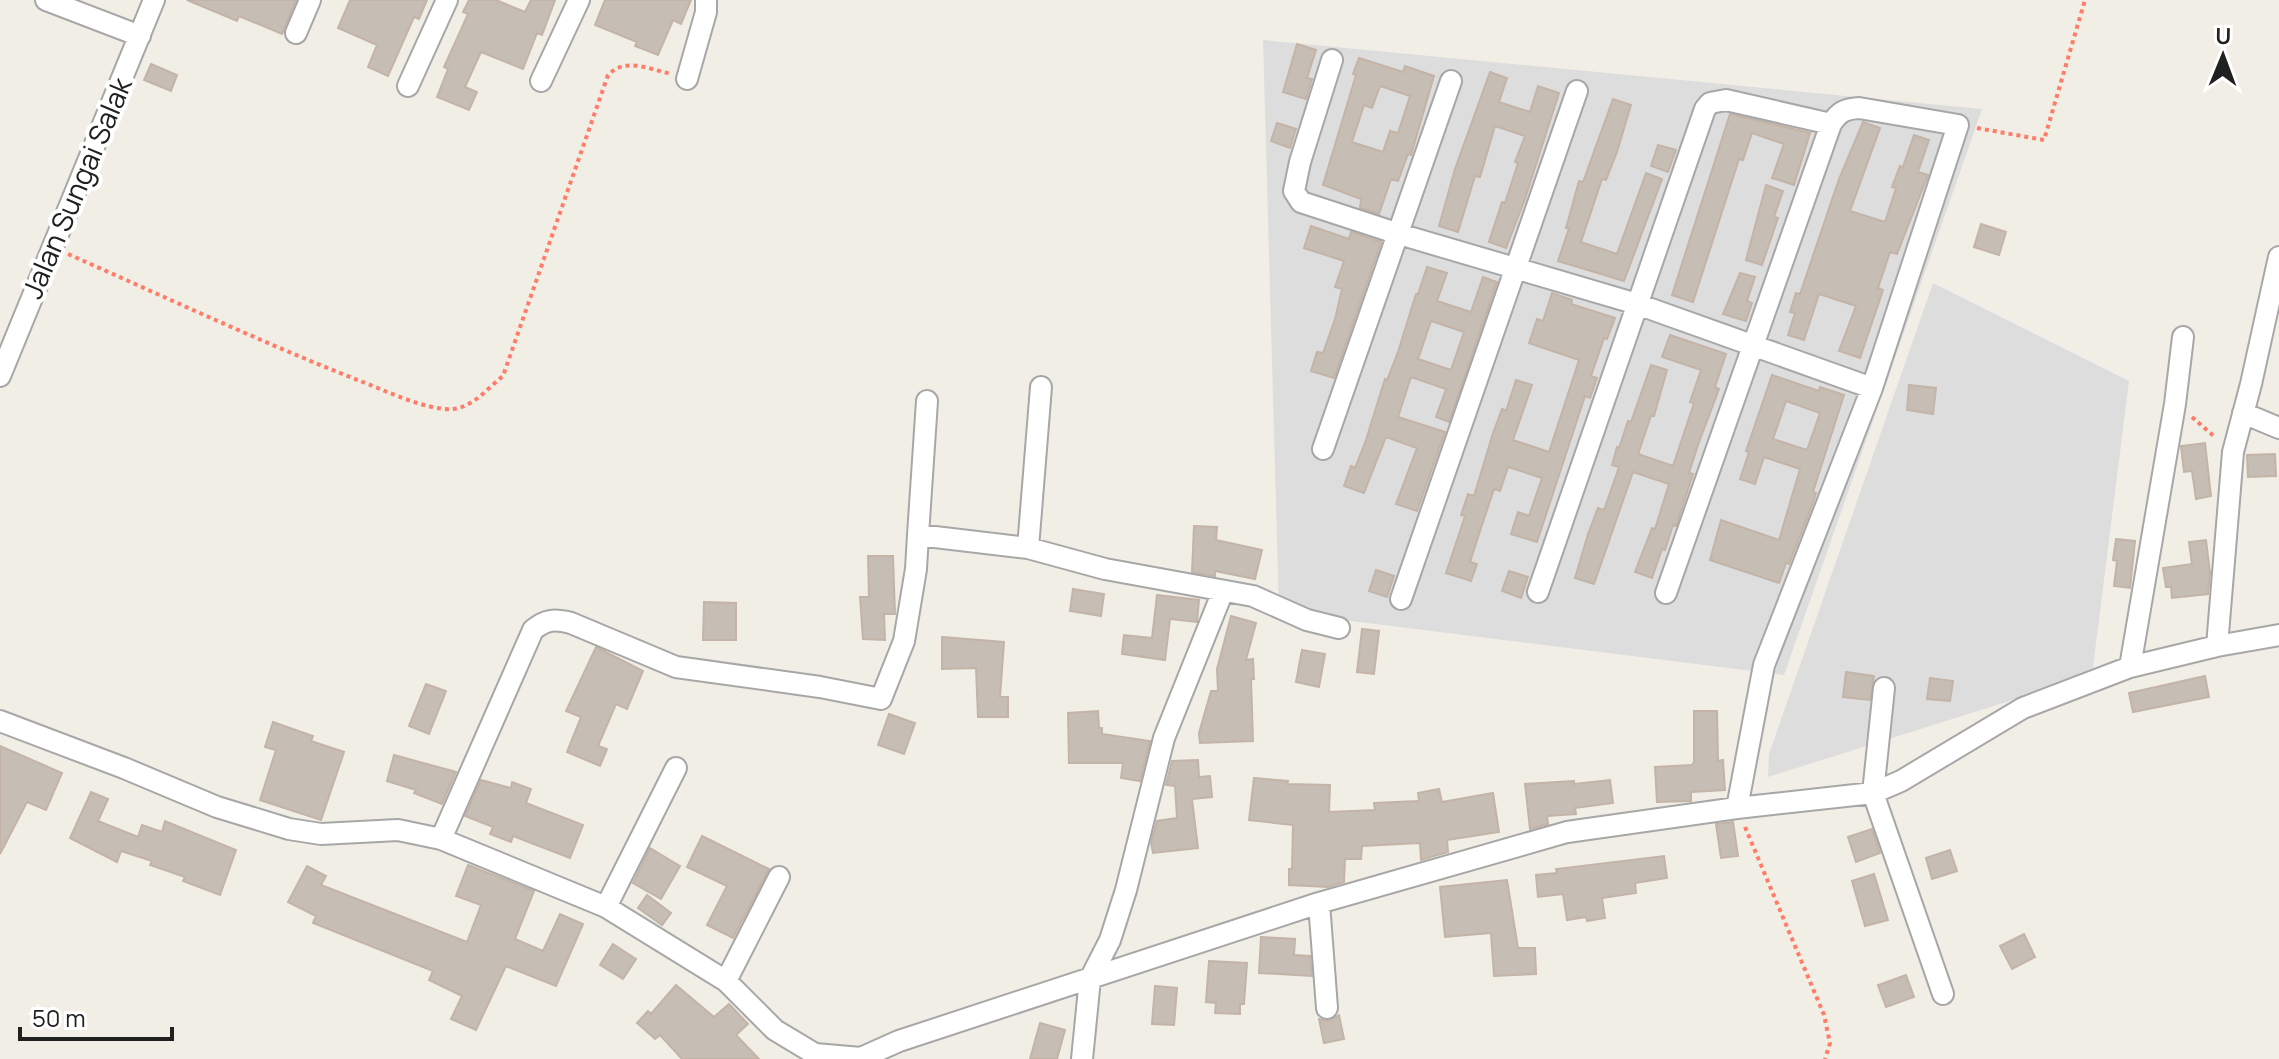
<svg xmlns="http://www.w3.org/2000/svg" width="2279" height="1059" viewBox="0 0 2279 1059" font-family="Manrope,sans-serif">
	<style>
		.residential { fill: #dedddd }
		.building { fill: #c6bdb5; stroke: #c3b4a7; stroke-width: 2; fill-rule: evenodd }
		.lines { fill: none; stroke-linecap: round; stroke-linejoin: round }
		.street-casing { stroke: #a7a7a7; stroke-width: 24 }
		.path { stroke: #ff7c69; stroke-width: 4; stroke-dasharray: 4 4; stroke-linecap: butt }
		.street { stroke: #fff; stroke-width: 20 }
		.labels { text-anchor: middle; stroke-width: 8; stroke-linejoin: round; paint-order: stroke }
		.street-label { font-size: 28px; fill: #202020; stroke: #fff }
	</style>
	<rect width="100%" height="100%" fill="#f1eee6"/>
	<path class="residential" d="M1263,40L1982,109L1784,675L1279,612Z
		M1933,283L2129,381L2092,675L1768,777L1769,754Z"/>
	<path class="building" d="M187,0H296L282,34L239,16L237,21Z
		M350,0H427L419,19L414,17L388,76L368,67L377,45L338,28Z
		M469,0H496L525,12L531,0H555L542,35L537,33L523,69L481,52L465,87L477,92L469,110L437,97L448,69L444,67L468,14L463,12Z
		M605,0H691L681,24L673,20L658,55L635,46L637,42L595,25Z
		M1297,44L1316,50L1307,78L1312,79L1306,99L1283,92Z
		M1359,58L1403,72L1405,66L1434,76L1411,155L1408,154L1398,181L1391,179L1379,214L1360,208L1361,199L1323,185L1356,75L1353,74ZM1380,86L1410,96L1398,133L1390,131L1383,152L1352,142L1364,105L1372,108Z
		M151,64L177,75L171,91L144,80Z
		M1490,72L1507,78L1499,102L1530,112L1538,86L1559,93L1525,199L1506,248L1489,242L1502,202L1505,203L1518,163L1515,162L1525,136L1495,126L1480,177L1475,176L1458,232L1439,226L1455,169Z
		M1613,99L1631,105L1617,152L1606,180L1602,179L1581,242L1617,254L1646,173L1662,179L1624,281L1558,261L1569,228H1566L1579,181L1583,182Z
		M1730,114L1810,133L1794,185L1772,178L1784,144L1752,133L1743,160L1739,159L1693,302L1672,295Z
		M1863,122L1880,128L1850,211L1885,222L1896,188L1892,187L1900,166L1903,167L1914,135L1929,140L1918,172L1928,175L1897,254L1890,252L1878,288L1883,290L1860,358L1839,351L1856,306L1819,294L1804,340L1788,335L1795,313L1790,312L1796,293L1800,294L1839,179Z
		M1277,123L1296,129L1290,148L1271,141Z
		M1658,145L1676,150L1668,172L1651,166Z
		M1766,185L1783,191L1774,217L1778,218L1762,265L1746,260Z
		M1981,224L2006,232L1999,255L1974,247Z
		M1311,226L1349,239L1351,232L1381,242L1334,378L1311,371L1317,352L1323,353L1335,319L1342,289L1335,287L1344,261L1304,248Z
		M1427,267L1447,273L1437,301L1471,312L1483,277L1497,282L1449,422L1436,417L1446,389L1411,377L1398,417L1445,432L1417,511L1396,504L1417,448L1386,437L1364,493L1344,486L1351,466L1355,468L1366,440L1385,379L1387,380L1398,352L1416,294H1418ZM1431,321L1464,332L1451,370L1418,359Z
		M1740,273L1755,277L1747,301L1752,303L1746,321L1723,314Z
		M1552,293L1572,300L1571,304L1615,318L1607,339L1604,338L1591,376L1597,378L1590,398L1585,396L1537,542L1511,534L1518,512L1529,516L1542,478L1508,467L1500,491L1494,489L1480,531L1470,562L1477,564L1471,581L1446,573L1465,516L1461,515L1468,494L1474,496L1493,433L1502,409L1506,411L1516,380L1532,385L1513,440L1549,452L1579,360L1529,343L1537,319L1543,321Z
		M1670,335L1726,354L1715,387L1719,389L1698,445L1689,473L1693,474L1676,526L1673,525L1665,550L1662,549L1652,578L1635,572L1652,528L1655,529L1669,484L1633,472L1594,584L1575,578L1588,534L1598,508L1604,510L1619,467L1612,465L1617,447L1619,448L1628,421L1631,422L1651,365L1667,370L1654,416H1651L1638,454L1673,466L1694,403L1690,402L1701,370L1662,357Z
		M1772,375L1819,391L1820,387L1844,395L1813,492L1816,493L1813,503L1789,564L1786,563L1779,583L1710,560L1721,520L1779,540L1800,469L1764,457L1755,484L1740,479L1749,452L1746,451ZM1786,401L1820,413L1807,450L1773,439Z
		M1909,385L1936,388L1933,414L1907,410Z
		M2205,443L2211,496L2196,499L2192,471L2184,472L2181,446Z
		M2275,454L2276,476L2248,477L2247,455Z
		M1194,526L1217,527L1216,540L1262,550L1255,579L1215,571V576L1192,572Z
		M2116,539L2135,541L2130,588L2114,586L2117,561L2113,560Z
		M2206,540L2210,573L2208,594L2172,598L2171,587H2166L2163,568L2192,564L2189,542Z
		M868,556H893L895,614H884L885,640L863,639L860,597H869Z
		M1376,570L1394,576L1387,597L1369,591Z
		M1509,571L1528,577L1521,598L1502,591Z
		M1073,589L1104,594L1101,616L1070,611Z
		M1157,595L1199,600L1197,622L1170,619L1165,660L1122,654L1124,635L1152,638Z
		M704,602L736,603V640H703Z
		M1231,616L1256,623L1246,660L1253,659L1254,679H1251L1253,741L1200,743L1199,733L1211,691H1218L1217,669Z
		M1362,629L1379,631L1374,674L1357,672Z
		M942,637L1004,642L1000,697H1008V717H978L976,668L942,669Z
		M596,647L643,671L627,709L616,704L598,746L607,749L600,766L567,752L581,717L566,711Z
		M1302,650L1325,654L1319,687L1296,682Z
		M1846,672L1874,676L1870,700L1843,697Z
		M2205,676L2209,697L2133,712L2129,693Z
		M1930,678L1953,681L1950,701L1927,699Z
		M426,684L446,691L429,734L409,726Z
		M1098,711L1099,728H1102V734L1150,741L1140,781L1121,778L1123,763H1069L1068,713Z
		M1694,711H1717L1718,761L1723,760L1725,790L1691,792V801L1657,802L1655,767L1692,765L1694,762Z
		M889,714L915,723L904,754L878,745Z
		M273,722L313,736L311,741L344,752L321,820L260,800L276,750L265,747Z
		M0,746L62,773L46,810L27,802L0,854Z
		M394,755L456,772L442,804L414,793L416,790L387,781Z
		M1198,760L1199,777L1210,776L1212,797L1192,799L1198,848L1153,853L1151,842L1157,821L1177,818L1175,786L1166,785L1172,761Z
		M1254,778L1288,781L1287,784L1330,785L1329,812L1375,810L1374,803L1419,801L1418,793L1439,789L1442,802L1493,793L1499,832L1447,840L1448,852L1421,860L1420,843L1362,846L1361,859H1345L1344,882L1328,887L1289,885V869H1292L1293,825L1249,820Z
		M481,780L511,788L512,782L531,789L526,803L583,825L570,858L513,836L511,842L490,834L493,827L465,816Z
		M1610,780L1613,803L1575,808L1576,814L1547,816L1548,824L1530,829L1525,784L1574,781V784Z
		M91,792L108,799L98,821L138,837L142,825L162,832L165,821L236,850L220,895L183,881L185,877L150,865L152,861L121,851L117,862L70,838Z
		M1733,822L1738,856L1721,858L1716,824Z
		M1872,829L1880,853L1856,862L1848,837Z
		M702,836L769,869L733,938L707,925L727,886L687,867Z
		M650,848L680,866L661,899L633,883Z
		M1950,850L1957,871L1932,879L1926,858Z
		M1664,856L1667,878L1635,883L1636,893L1602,898L1605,918L1587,921L1586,917L1567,920L1563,894L1538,897L1536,875L1557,873L1556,869Z
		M468,865L534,891L515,939L543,951L560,914L583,924L556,986L506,966L476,1030L451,1019L462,996L429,980L433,971L313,923L316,916L288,902L307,866L326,876L321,885L467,942L481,905L456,896Z
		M1874,874L1888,920L1865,926L1852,881Z
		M1507,880L1518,948H1535L1536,974L1494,976L1491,933L1445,937L1440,887Z
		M647,895L671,913L662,925L638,908Z
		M2024,934L2035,957L2012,969L2000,946Z
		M1261,937L1295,939L1294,955L1310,956L1312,976L1259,973Z
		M613,944L636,959L623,979L600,965Z
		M1209,961L1247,963L1244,1004H1240V1014L1215,1013L1216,1003L1206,1002Z
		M1906,975L1914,997L1886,1007L1878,985Z
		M676,985L714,1017L729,1004L748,1024L736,1035L759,1059H682L660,1035L655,1039L637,1023L648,1011L651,1014Z
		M1155,986L1177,988L1174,1025L1152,1024Z
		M1339,1015L1344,1039L1324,1043L1319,1019L1329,1021Z
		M1040,1023L1065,1030L1057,1059H1030Z"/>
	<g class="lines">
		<defs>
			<path id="street" d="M46,0L140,36
				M296,33L310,0
				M1332,60L1300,162L1294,191L1301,202L1399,234L1637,304L1872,388
				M687,79L706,12V0
				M541,81L579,0
				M408,86L447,0
				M0,376L154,0
				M2243,413L2279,428
				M1323,449L1451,81
				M918,535L927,401
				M1028,548L1041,387
				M1538,592L1705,109L1710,103L1726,100L1831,124
				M1666,593L1831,124C1839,112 1844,109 1859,108L1958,125L1872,388L1764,665L1737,808
				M1401,599L1577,91
				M2217,646L2233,452L2251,384L2279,257
				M2130,667L2175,404L2183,337
				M1884,688L1873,793L1943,994
				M0,721L124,768L217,807L289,829L321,834L398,830L441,839L606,907L726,981L775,1030L815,1054L861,1058L899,1041L1319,903L1567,832L1737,808L1873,793L1901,781L2023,708L2130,667L2217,646L2279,635
				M441,839L533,630C546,619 555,619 571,623L676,667L820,687L881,699L904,641L916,569L918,535L1028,548L1105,569L1253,596L1307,620L1339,628
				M1319,903L1327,1008
				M606,907L676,768
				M726,981L779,877
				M1082,1059L1090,979L1110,940L1126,890L1164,738L1223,591"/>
		</defs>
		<use href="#street" class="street-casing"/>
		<path class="path" d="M1977,128L2044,140L2085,0
			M68,254C165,297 261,342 360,381C384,390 427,411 453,409C473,407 488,388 503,376L608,75C625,57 649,69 671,74
			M2192,417L2216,438
			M1745,827L1824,1015L1830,1043L1825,1059"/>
		<use href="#street" class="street"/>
	</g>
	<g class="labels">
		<g class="street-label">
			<text transform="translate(77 188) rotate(-67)" y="10">Jalan Sungai Salak</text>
		</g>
	</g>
	<g transform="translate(2223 56) rotate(1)" stroke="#ffffff" stroke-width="6" paint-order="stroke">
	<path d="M0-6L14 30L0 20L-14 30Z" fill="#202020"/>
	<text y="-12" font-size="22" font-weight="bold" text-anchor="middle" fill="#202020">U</text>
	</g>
	<path d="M20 1027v12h152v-12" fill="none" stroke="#202020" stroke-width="4"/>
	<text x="32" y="1027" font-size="24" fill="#202020" stroke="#ffffff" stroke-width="6" paint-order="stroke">50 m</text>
</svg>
